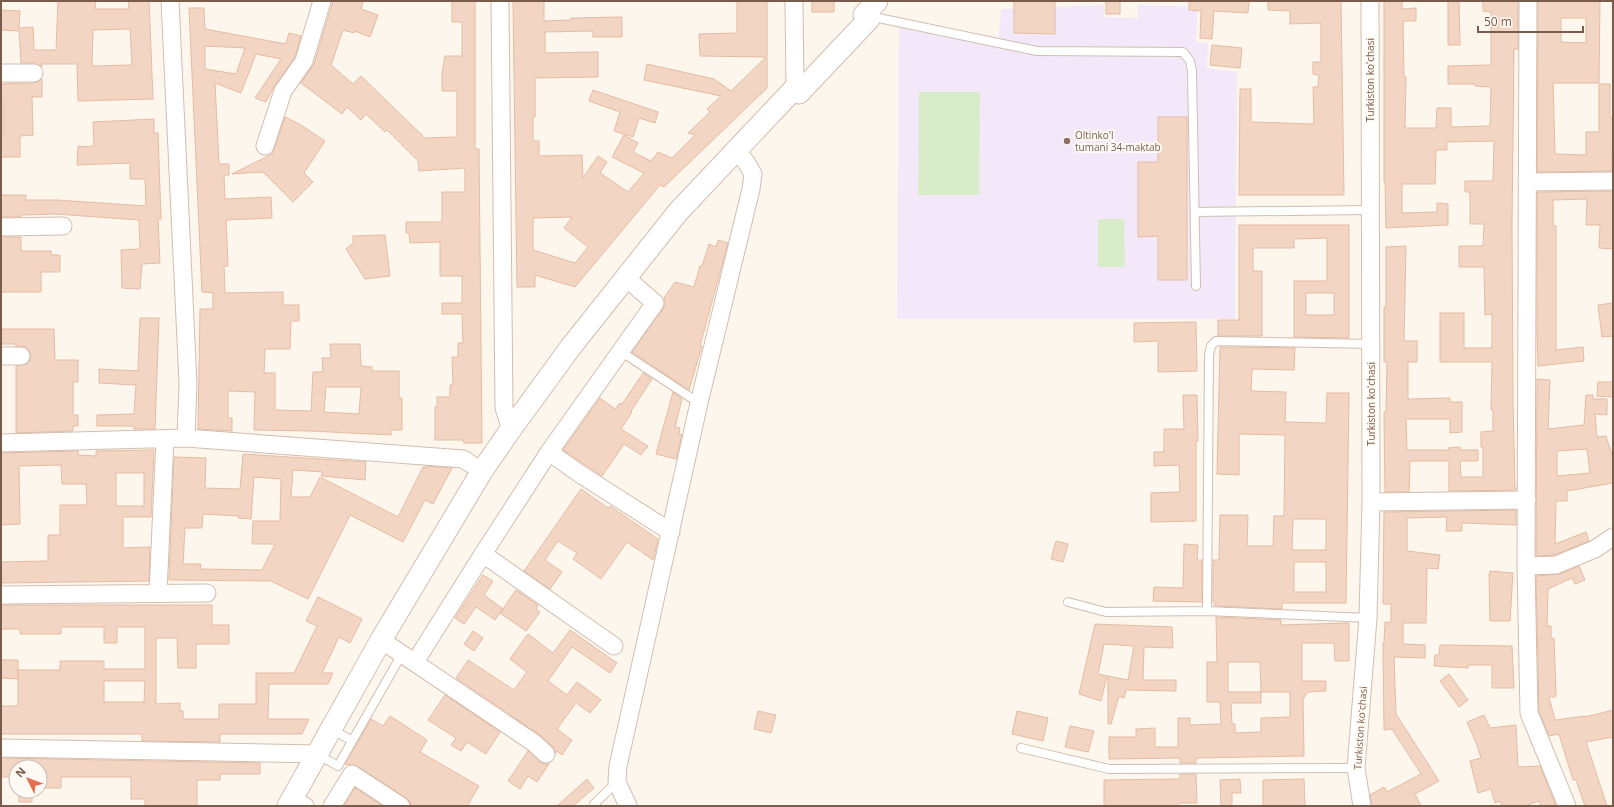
<svg xmlns="http://www.w3.org/2000/svg" width="1614" height="807" viewBox="0 0 1614 807" font-family="'Open Sans',sans-serif">
	<style>
		.education { fill: #f3e8fa }
		.green { fill: #d8ecc9 }
		.building { fill: #f3d5c3; stroke: #e6bba3; fill-rule: evenodd }
		.lines { fill: none; stroke-linecap: round; stroke-linejoin: round }
		.service-casing { stroke: #d1beb0; stroke-width: 10 }
		.minor-casing { stroke: #d1beb0; stroke-width: 19 }
		.tertiary-casing { stroke: #d1beb0; stroke-width: 23 }
		.service { stroke: #fff; stroke-width: 8 }
		.minor { stroke: #fff; stroke-width: 17 }
		.tertiary { stroke: #fff; stroke-width: 21 }
		.education-dot { fill: #8d6e63; stroke: #fffaf3; stroke-width: 1.5 }
		.labels { text-anchor: middle; stroke-width: 4; stroke-linejoin: round; paint-order: stroke }
		.street-label { font-size: 10px; fill: #7a5c4d; stroke: #fffaf3 }
		.education-label { font-size: 10px; fill: #785e54; stroke: #fffaf3; text-anchor: start }
	</style>
	<rect width="100%" height="100%" fill="#fdf6ec"/>
	<path class="education" d="M1104,5V17L1138,18V5L1198,7L1196,42L1208,43L1207,68L1237,72L1235,319H897L899,26L998,44L1001,9Z"/>
	<path class="green" d="M919,92H980L979,195H918Z
		M1098,219H1124L1125,267H1098Z"/>
	<path class="building" d="M58,1H96L95,9H129L128,1H149L153,99L78,101L77,64H42V67L34,63H21L19,31L1,30V10L20,11L19,28L33,27L34,50H56ZM130,29L132,65L92,66L93,30Z
		M333,1H363L361,9L378,15L370,37L355,31L354,33L343,30L331,65L353,84L361,76L425,138L457,137V91H442V73L445,56H462V22H452V1H475V149H479L482,443H464L463,440H435V407H437V397H450V385H453L452,357H458V343H463L462,314H442V303H462V276H440V242L410,243L409,233H406V222H442V192H465V168L419,171L418,161L387,130L385,132L366,114L361,120L347,107L342,114L301,83L314,64Z
		M513,1H544V21L571,20V18L622,17V37H593V31L545,32V53L598,52V77L535,78V117H533V141H539V156L582,155L583,178L598,156L607,162L600,173L628,192L644,173L612,157L624,135L638,143L633,152L651,161L658,152L672,158L695,135L688,133L710,112L707,109L721,96L644,80L647,64L714,79L731,91L766,57L700,56L699,34L737,33V1H767V88L664,187L660,185L575,287L535,275V287H517ZM572,217L564,228L588,247L575,263L533,250V218Z
		M812,1H834V12H812Z
		M1014,1H1055V34L1014,33Z
		M1106,1H1120V14H1106Z
		M1189,1H1249L1248,13L1214,11L1212,39L1200,38L1201,11L1189,10Z
		M1268,1H1341L1344,195H1239L1240,89H1251V122L1314,124L1313,87H1318L1319,75L1313,74V62H1321V23L1290,24V11L1268,10Z
		M1384,1H1402V9L1416,8V21H1403L1404,77H1406L1405,128H1436L1437,108H1451V127L1490,126L1491,87L1475,86V84H1448V66L1491,65V12L1483,11V1H1518V49H1514L1512,224L1513,403L1515,488H1516V490L1449,491V461H1410L1409,492H1385L1384,412H1386L1387,362H1384V307H1386V247L1406,246L1404,341H1417V362H1408V399L1450,398V402H1462V432L1450,433V419H1406L1407,450H1449L1448,448L1460,447V450H1478V461H1460L1461,477H1483V447H1481V432L1493,431V410H1491L1492,362H1440V313H1464V348H1492V314L1485,315L1484,267H1459V246H1483L1484,224H1470V192H1465V181H1493L1494,141L1447,142V150H1436L1435,184H1402V213L1437,212V203L1448,204V225L1386,228L1385,182H1384Z
		M1448,1H1459L1460,45H1448Z
		M1538,1H1600L1599,83H1553L1555,154L1586,155V132H1599V84H1610V117H1613L1612,171L1537,172ZM1561,18H1586V43L1561,42Z
		M189,8H204L205,29L286,44L289,33L301,36L295,57L275,85L266,102L255,98L281,59L256,54L241,93L215,83L219,164H229V175H224L225,199L271,197L272,218L226,220L228,266H224L225,293L283,292V305H299V321H291L290,349H265L264,373H275V410L311,411L313,372H323L322,358H331L330,344H360L361,366L372,367V371H399V398H402V430H391V435L310,431L254,430L255,392L228,391V418H232V431L198,429L200,309H213V293L202,292ZM205,46L245,48L236,74L205,69ZM326,387H361L359,414L324,412Z
		M1212,45L1242,48L1240,68L1210,65Z
		M42,79V97H32L33,135L20,136V157H1V136H3V102H1V84L34,83Z
		M593,90L658,112L655,123L639,118L633,137L614,131L620,112L589,101Z
		M285,117L301,125L325,141L304,173L313,182L293,202L263,172L232,174L272,154L274,149Z
		M1158,117H1187V280H1158V236L1138,237V162H1158Z
		M154,119V133H158L161,219H158L160,263L142,264L140,289L122,288L121,250L140,249L139,220L56,214L21,215V217H1V195H26V200H57L146,206L145,179H130V163L77,165L78,146L90,147V146H94L93,122Z
		M1613,191V249L1599,248L1600,225H1586L1587,199L1553,200V226H1556V350L1583,347L1584,361L1538,366L1537,330V192Z
		M1239,225H1349V338L1294,337V281H1327V238L1294,239V248H1253V271H1262V336H1218V320H1239ZM1306,293H1334V315H1306Z
		M385,235L390,276L365,279L346,249L353,243V236Z
		M1,237H21V251H51V255H60V272H41V292H1Z
		M718,240L728,243L700,346H702L689,390L632,352L663,309L665,304L664,298L675,282L694,287L700,266H702L709,244L716,247Z
		M1613,303V336L1602,337L1598,305Z
		M140,318H159L155,429H134V426H97V415L134,414L136,385L99,383V369L138,371Z
		M1196,322L1197,371L1158,372V341L1134,342V323Z
		M1,329H54L55,360H78V382H73V415H78V426H73V431L16,433V366L26,364L30,361L31,356L29,351L26,347L16,346V344H1Z
		M1220,347L1295,348L1294,370L1252,369L1251,391L1286,392L1285,422L1326,423L1327,393H1349L1346,603H1282V609L1216,606L1214,605V602H1213V560H1219L1220,515H1248L1247,546H1273L1274,516H1284L1285,435L1239,434V475L1217,474ZM1293,519H1326V550H1292ZM1294,562H1326V592H1294Z
		M643,373L652,379L631,411L632,412L621,429L648,446L641,455L624,444L602,476L563,450L600,398L615,409L620,403L622,404Z
		M1537,379L1550,380L1548,429L1584,425L1586,395H1593V399H1607V415L1595,414L1597,437L1606,436L1613,458V483L1567,491V501H1556L1555,544L1586,532L1589,541L1554,555L1536,556ZM1587,449L1590,473L1557,476V451Z
		M1598,382H1613V397L1597,396Z
		M673,392L682,399L675,427L680,428L679,434L682,435L676,459L656,454Z
		M1183,395H1197L1198,441H1196V521L1151,522V493L1180,492L1179,465L1154,466V452H1164V429H1184Z
		M154,450L151,517H123V548L150,547L149,581L1,583V562L48,561V535H60V505H87L86,484H62L61,465L19,466L20,524L1,525V453L78,451V455L96,456V451ZM116,473H144V506H116Z
		M243,454L366,462L365,480L321,476L323,472L293,470L291,497H310L320,477L398,517L423,467L426,468V466L452,468L433,504L425,500L403,542L350,515L308,599L271,581L169,580L174,457L206,458L205,488L240,489ZM254,477L281,479L280,521H253L252,544H275L262,570L200,569L201,564H183L185,528H202L203,514L239,516L238,518L251,519Z
		M581,489L608,508L610,506L658,539L654,557L653,560L627,542L601,579L573,559L577,553L558,541L545,560L562,572L550,589L524,571Z
		M1516,510V525L1462,523V531H1446L1447,517L1407,518V551L1440,555L1438,569L1427,568L1426,623H1403V644L1425,645V658L1394,657L1396,714L1439,781L1415,794L1421,806H1372L1370,795L1384,787L1387,792L1421,774L1392,729L1384,730L1383,643H1384L1385,622H1391V604H1383L1384,512Z
		M1056,541L1068,544L1063,562L1051,559Z
		M1184,544L1198,545L1197,560H1202V602L1153,601L1154,587L1183,588Z
		M1579,566L1585,580L1575,584L1572,578L1548,589L1547,626H1551V639L1554,638L1556,695L1555,697H1549L1555,720L1585,716V717L1613,710V737L1586,742L1607,806H1585L1576,780H1573L1559,734L1549,736L1539,711L1536,576L1560,574Z
		M1490,571L1513,573L1510,621H1490L1489,574H1490Z
		M483,575L493,581L484,595L503,609L495,620L476,607L464,624L455,618Z
		M516,590L538,605L536,609L540,612L526,631L500,613Z
		M318,597L362,619L350,643L339,637L322,673H333L328,684H269L268,719H309L302,734H220V742L142,741V734H1V706H18V670H60V661H104V669H145V627H117V643H104V627H61V634H20V629H1V605H212V625H229V644H196V668H178L177,638H156V704L180,703V711H183V719H219V704H256V673H294L317,626L306,621ZM104,681H145L144,702H104Z
		M1216,617L1281,620V625L1349,623V661H1335L1334,643H1302V681H1326V691L1308,692L1303,699L1304,756L1196,758V763H1180V758L1109,759V737H1136V729L1155,728V747H1178V718H1190V725L1221,724L1220,702H1207V662H1217ZM1228,662H1260L1261,692H1228ZM1261,692H1290V717L1261,718V732L1235,733V724H1232L1231,703H1261Z
		M1095,624L1172,627L1173,648L1144,647L1143,680H1176V691L1126,690L1124,698L1119,696L1111,724H1108V676L1128,680L1134,646L1104,644L1098,674L1107,676L1101,701L1079,694Z
		M570,630L617,663L610,673L572,647L548,681L567,695L577,682L601,700L590,713L576,703L557,729L572,740L562,755L557,751L556,753L553,747L540,735L456,678L468,660L514,690L527,672L510,659L528,634L553,653Z
		M473,631L483,638L474,651L464,644Z
		M1440,645L1512,646L1514,688H1492V665H1468V668L1434,666L1435,655H1439Z
		M1,660H18V679L1,678Z
		M1449,674L1468,700L1459,707L1440,681Z
		M445,695L500,732L486,754L467,742L461,751L451,745L456,738L428,720Z
		M758,711L776,715L771,733L754,729Z
		M1017,711L1048,718L1043,741L1012,734Z
		M1484,715L1490,728L1516,725L1518,767L1540,766L1556,806H1541L1539,801L1524,806H1502L1500,801L1495,803L1491,789L1478,793L1470,761L1481,758L1477,745L1467,722Z
		M390,716L427,740L420,752L479,786L467,806H411L410,801L406,798L357,766L345,764L371,719L383,726Z
		M1070,726L1094,731L1088,752L1065,747Z
		M528,751L540,762L544,764H549L537,782L528,776L520,789L508,781Z
		M1,758L260,763V774H220V780H197V806H145V799H131V777H61V788H40V767H16V777H1Z
		M1180,774H1196L1197,803H1179V806H1104V780L1180,779Z
		M587,779L594,788L573,806H557Z
		M1240,779L1241,793H1232V806H1221L1220,780Z
		M1304,779L1305,806H1263V780Z
		M355,788L383,806H344Z
		M19,791H32V802H19Z"/>
	<g class="lines">
		<defs>
			<path id="service" d="M869,16L1037,51L1183,52L1190,61L1192,71L1196,286
				M1195,212L1370,210
				M620,351L699,403
				M1068,602L1106,612L1207,611L1368,618
				M1207,611L1209,355L1211,346L1216,341L1371,344
				M332,729L352,741
				M1021,748L1109,769L1356,768
				M317,754L338,766L402,654
				M596,806L594,804L617,782"/>
			<path id="minor" d="M170,1L188,383L186,438
				M500,1L504,408L511,429
				M794,1L795,88
				M1528,1L1526,566L1529,713L1567,806
				M1,73H34
				M265,146L283,91L304,61L322,1
				M1527,182L1613,181
				M1,227L63,226
				M1,356H21
				M1,443L186,438L463,459L482,471
				M549,452L655,303L625,277
				M1371,502L1527,500
				M483,554L614,646
				M1526,566L1556,565L1595,549L1613,537
				M158,593L165,439
				M1,595L207,593
				M381,640L534,743L546,754
				M415,662L483,554L549,452L580,474L671,532
				M1,748L317,754
				M291,799L305,806
				M332,806L352,774L401,806
				M628,806L617,782L618,766L699,403L751,189L753,174L746,162L736,150
				M1362,806L1356,768L1368,618L1371,502L1370,1"/>
			<path id="tertiary" d="M288,806L381,640L482,471L511,429L570,348L678,212L795,88L799,93L869,19L864,15L877,1"/>
		</defs>
		<use href="#service" class="service-casing"/>
		<use href="#minor" class="minor-casing"/>
		<use href="#tertiary" class="tertiary-casing"/>
		<use href="#service" class="service"/>
		<use href="#minor" class="minor"/>
		<use href="#tertiary" class="tertiary"/>
	</g>
	<circle class="education-dot" cx="1067" cy="141" r="4"/>
	<g class="labels">
		<g class="street-label">
			<text transform="translate(1370 80) rotate(-90)" y="4">Turkiston koʻchasi</text>
			<text transform="translate(1371 404) rotate(-90)" y="4">Turkiston koʻchasi</text>
			<text transform="translate(1360 728) rotate(-86)" y="4">Turkiston koʻchasi</text>
		</g>
		<g class="education-label">
			<text x="1075" y="139">Oltinko'l<tspan x="1075" dy="12">tumani 34-maktab</tspan></text>
		</g>
	</g>
	<rect width="1614" height="807" fill="none" stroke="#7a5c4d" stroke-width="4"/>
	<g transform="translate(28 779) rotate(312)"><circle r="19" fill="#fffaf3" stroke="#cabbb1"/>
	<path d="M0-3L7 15L0 10L-7 15Z" fill="#e76f51"/>
	<text y="-6" font-size="11" font-weight="bold" text-anchor="middle" fill="#7a5c4d">N</text>
	</g>
	<path d="M1478 26v6h105v-6" fill="none" stroke="#7a5c4d" stroke-width="2"/>
	<text x="1484" y="26" font-size="12" fill="#7a5c4d" stroke="#fffaf3" stroke-width="3" paint-order="stroke">50 m</text>
</svg>
